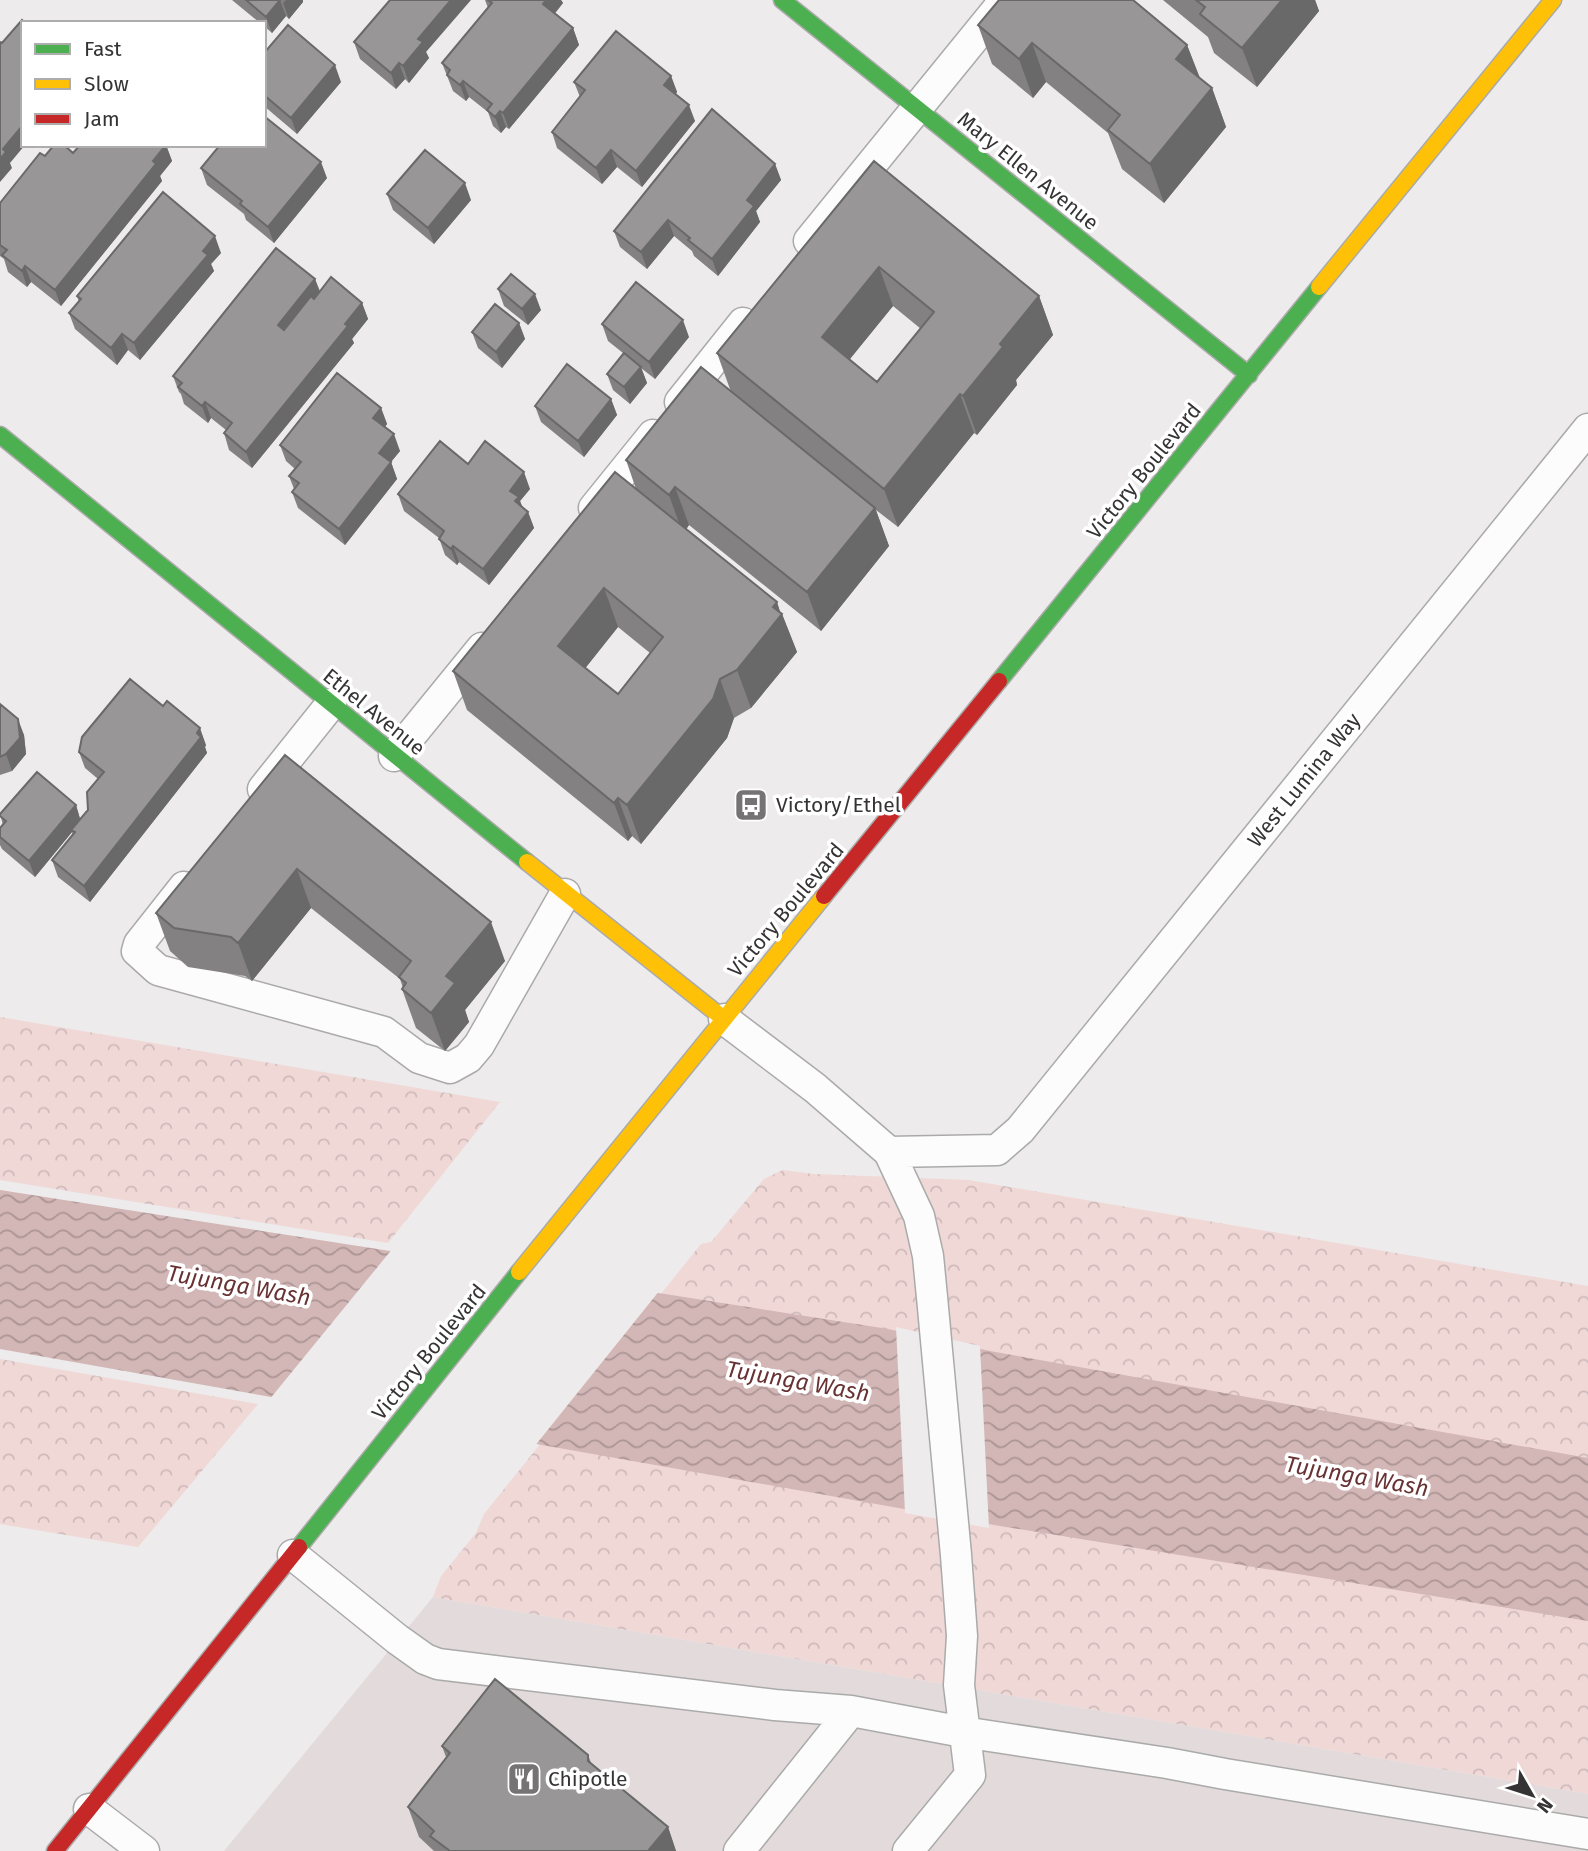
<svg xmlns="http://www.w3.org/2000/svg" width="1588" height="1851" viewBox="0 0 1588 1851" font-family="'Fira Sans',sans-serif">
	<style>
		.built { fill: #e3dbdb }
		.forest { fill: url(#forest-crowns) }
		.water { fill: url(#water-waves) }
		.pier { fill: #edebeb }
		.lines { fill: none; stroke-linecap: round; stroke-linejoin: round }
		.lane-casing { stroke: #abaaaa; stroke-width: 33 }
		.fast-casing { stroke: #abaaaa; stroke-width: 19 }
		.slow-casing { stroke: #abaaaa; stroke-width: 19 }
		.jam-casing { stroke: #abaaaa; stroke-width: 19 }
		.lane { stroke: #fcfcfc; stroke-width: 30 }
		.fast { stroke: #4caf50; stroke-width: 16 }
		.slow { stroke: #ffc107; stroke-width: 16 }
		.jam { stroke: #c62828; stroke-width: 16 }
		.wall { fill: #838181; fill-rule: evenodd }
		.shaded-wall { fill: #6a6969 }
		.building { fill: #989696; stroke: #6a6969; stroke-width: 2; fill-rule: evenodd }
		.labels { text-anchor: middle; stroke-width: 7; stroke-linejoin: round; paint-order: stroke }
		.street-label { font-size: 21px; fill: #353333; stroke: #fff }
		.poi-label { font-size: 21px; fill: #353333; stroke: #fff; text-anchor: start }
		.water-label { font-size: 23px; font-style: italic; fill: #683233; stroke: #fff }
	</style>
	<defs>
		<pattern id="forest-crowns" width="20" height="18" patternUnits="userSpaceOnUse" patternTransform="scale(1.75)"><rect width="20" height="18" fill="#f0d8d7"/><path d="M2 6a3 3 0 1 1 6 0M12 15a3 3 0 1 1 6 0" fill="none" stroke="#cebab9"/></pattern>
		<pattern id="water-waves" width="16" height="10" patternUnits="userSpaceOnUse" patternTransform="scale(1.75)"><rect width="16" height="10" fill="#d3b6b6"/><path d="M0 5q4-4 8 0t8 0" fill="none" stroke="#ac9595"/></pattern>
	</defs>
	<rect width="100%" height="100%" fill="#edebeb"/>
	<path class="built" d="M433,1597L1588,1794V1851H224Z"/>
	<path class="forest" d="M0,1017L500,1102L388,1243L0,1180Z
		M783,1170L813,1174L969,1180L1588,1286V1794L433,1597L441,1576L476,1533L484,1514L701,1244L711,1242L764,1179Z
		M0,1359L258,1404L138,1547L0,1524Z"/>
	<path class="water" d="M0,1190L888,1329L990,1351L1588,1458V1621L1000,1526L0,1349Z"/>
	<path class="pier" d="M393,1248L660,1290L534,1447L269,1400Z
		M896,1327L980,1346L989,1528L905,1513Z"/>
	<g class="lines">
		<defs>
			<path id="lane" d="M809,241L1005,0
				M680,402L743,323
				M594,508L653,435
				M394,756L482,648
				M263,789L331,704
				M184,887L139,944L137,951L158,970L384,1032L419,1058L450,1068L468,1058L479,1045L565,894
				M724,1019L815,1088L889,1152L919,1216L928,1256L932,1297L956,1555L962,1636L959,1685L970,1775L908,1851
				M889,1152L997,1150L1020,1130L1588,429
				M293,1555L397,1639L425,1659L438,1664L775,1705L851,1711L963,1732L1167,1763L1225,1774L1588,1834
				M89,1809L144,1851
				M739,1851L851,1711"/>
			<path id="fast" d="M782,0L1249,375
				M0,435L527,862
				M999,681L1319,287
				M299,1547L519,1272"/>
			<path id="slow" d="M1319,287L1553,0
				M527,862L724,1019
				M519,1272L824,896"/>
			<path id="jam" d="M824,896L999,681
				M55,1851L299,1547"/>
		</defs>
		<use href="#lane" class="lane-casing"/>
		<use href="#fast" class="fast-casing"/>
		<use href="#slow" class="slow-casing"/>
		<use href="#jam" class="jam-casing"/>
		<use href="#lane" class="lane"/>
		<use href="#fast" class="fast"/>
		<use href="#slow" class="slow"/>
		<use href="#jam" class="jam"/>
	</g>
	<path class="wall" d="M232,0H303V2L289,19L286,16L272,33L264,26V23H260Z
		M485,0H561L563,3L554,14L573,28L579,45L509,129L506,127L501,133L493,126L488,112L469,97L466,101L453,91L442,63L488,8Z
		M1163,0H1315L1319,11L1257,87L1214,53L1208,37Z
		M978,25L1187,45L1200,78L1212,88L1226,127L1164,203L1122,169L1108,133L1046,82L1033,98L992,64Z
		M354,42L426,52L429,58L409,83L405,79L396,89L360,59Z
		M264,53L341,82L297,134L264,106Z
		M671,76L677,92L676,94L695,121L642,187L617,167L602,184L557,148L552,132L580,97L574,82Z
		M166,145L172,161L160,176L162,181L61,306L31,282L27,287L8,272L4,259L0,256V203L45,156Z
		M874,161L1039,296L1053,335L1016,380L1017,385L977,435L974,433L898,527L876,510L889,546L821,631L689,525L686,529L777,602L780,612L782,614L797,652L751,708L734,718L727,738L641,844L632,836L628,841L467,710L453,671L636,489L626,460L731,392L717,353ZM893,306L921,329L877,382L850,359ZM618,627L650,653L618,694L585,668Z
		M775,164L781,180L756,211L760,222L718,276L694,256L692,251L674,236L647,269L620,247L614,231Z
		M201,168L327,178L274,243L246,220L244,214L207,185Z
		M387,194L471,200L434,244L393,210Z
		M221,253L211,264L214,271L140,360L128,350L117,365L75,329L69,313L79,302L77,296Z
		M315,279L320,291L362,303L368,319L352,339L354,343L252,468L229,450L224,433L226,430L211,418L208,423L184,404L181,394L179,392L173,376Z
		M498,289L541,310L528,325L504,306Z
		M519,323L525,339L502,368L478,348L472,332Z
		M602,324L689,337L655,379L641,368L647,383L630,404L613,390L607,374L623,353L608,341Z
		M611,399L617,415L584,457L541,422L535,406Z
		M381,408L387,424L385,427L400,451L391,462L397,479L345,545L298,508L292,492L294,489L289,476L295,469L286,461L280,445Z
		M468,464L530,489L520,501L522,507L528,512L534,528L489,585L459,562L457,565L445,555L439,538L404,511L398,494Z
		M0,704L24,735L26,754L12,771L0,775Z
		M206,745L205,747L207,753L90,902L58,877L52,860L73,835L72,832L35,877L2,849L0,845V828L3,825L0,814L76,805L80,819L88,810L98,779L85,768L79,752Z
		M285,755L505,961L465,1010L469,1022L445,1051L416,1028L402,989L403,988L400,979L311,908L252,981L245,976L188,967L170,951L156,913Z
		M442,1746L588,1755L592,1765L668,1827L676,1851H434L419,1837L408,1807L446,1757Z"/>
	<path class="shaded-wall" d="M280,0L286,16L272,33L266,17Z
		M286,0H303V2L289,19L283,3Z
		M451,0H471L426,52L429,58L409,83L403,66L418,39Z
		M546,0H561L563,3L549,21L543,4Z
		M1282,0H1315L1319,11L1257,87L1242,48Z
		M573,28L579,45L509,129L503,113Z
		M1032,43L1046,82L1033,98L1019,59Z
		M1187,45L1202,84L1176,59Z
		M399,63L405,79L396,89L391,73Z
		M335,65L341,82L297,134L291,118Z
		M671,76L677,92L670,101L664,85Z
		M463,81L469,97L466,101L460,85Z
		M1212,88L1226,127L1164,203L1150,164Z
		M689,105L695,121L642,187L636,171Z
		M500,111L506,127L501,133L495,117Z
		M23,125V145H25L10,163L12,168L0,182V159L3,149Z
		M166,145L172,161L160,176L162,181L61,306L55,290Z
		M611,150L617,167L602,184L596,168Z
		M321,162L327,178L274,243L268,227Z
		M775,164L781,180L756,211L760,222L718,276L712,259L747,200Z
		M465,183L471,200L434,244L428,228Z
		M668,220L674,236L647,269L641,252Z
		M215,236L221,253L211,264L214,271L140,360L134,343Z
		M25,266L31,282L27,287L22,271Z
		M879,267L893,306L836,376L822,337Z
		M315,279L321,296L284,341L278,325Z
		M535,294L541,310L528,325L522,309Z
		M1039,296L1053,335L1016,380L1017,385L977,435L963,396L1000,344Z
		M362,303L368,319L352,339L354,343L252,468L246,452Z
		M683,320L689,337L655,379L649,362Z
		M519,323L525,339L502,368L496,352Z
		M122,334L128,350L117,365L111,348Z
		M641,367L647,383L630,404L624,387Z
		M960,394L974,433L898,527L884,489Z
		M611,399L617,415L584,457L578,441Z
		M205,402L211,418L208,423L202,406Z
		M381,408L387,424L379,434L373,418Z
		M394,434L400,451L385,469L379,453Z
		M391,462L397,479L345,545L339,529Z
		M524,472L530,489L520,501L525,513L521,518L510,491Z
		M675,487L689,525L683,534L669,495Z
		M875,508L889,546L821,631L807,592Z
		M528,512L534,528L489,585L483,569Z
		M453,546L459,562L457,565L451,549Z
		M604,588L618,627L572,685L558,646Z
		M777,602L781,615L782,614L797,652L751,708L737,670L773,607Z
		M720,679L734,718L727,738L641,844L627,805Z
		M18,719L24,735L26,754L12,771L6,754Z
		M200,728L206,745L205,747L207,753L90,902L84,886Z
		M618,798L632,836L628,841L614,803Z
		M76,805L81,822L71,830L72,832L35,877L29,861Z
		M297,869L311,908L252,981L238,943Z
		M491,922L505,961L465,1010L469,1022L445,1051L431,1013L446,976Z
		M668,1827L676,1851H648Z"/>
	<path class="building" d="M246,0H280L266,17Z
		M390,0H451L418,39L423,42L403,66L399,63L391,73L354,42Z
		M488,0H546L543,4L573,28L503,113L500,111L495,117L487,110L492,104L463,81L460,85L447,75L450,70L442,63L492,3Z
		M999,0H1133L1187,45L1176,59L1212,88L1150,164L1108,130L1120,115L1032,43L1019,59L978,25Z
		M1196,0H1282L1242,48L1200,14L1205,7Z
		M22,20L25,23H23V125L3,149L6,152L0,159V42L2,43Z
		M288,25L335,65L291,118L264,95V53Z
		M616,31L671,76L664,85L689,105L636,171L611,150L596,168L552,132L585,90L574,82Z
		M712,109L775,164L747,200L754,206L712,259L688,240L690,238L668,220L641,252L614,231Z
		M264,116L321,162L268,227L240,204L242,201L201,168L220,145H264Z
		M54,145H64L73,153L80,145H166L153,161L156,164L55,290L25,266L22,271L2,255L7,250L0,245V203L40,153L45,156Z
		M425,150L465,183L428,228L387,194Z
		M874,161L1039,296L1000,344L1003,347L963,396L960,394L884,489L717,353ZM879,267L934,312L877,382L822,337Z
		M163,192L215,236L203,251L208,255L134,343L122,334L111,348L69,313L81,299L77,296Z
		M276,248L315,279L278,325L284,330L311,296L314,299L331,277L362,303L345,324L348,326L246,452L224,433L232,423L205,402L202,406L178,387L182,383L173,376Z
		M511,274L535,294L522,309L498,289Z
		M636,282L683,320L649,362L602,324Z
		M495,304L519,323L496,352L472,332Z
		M624,353L641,367L624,387L607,374Z
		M567,364L611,399L578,441L535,406Z
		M701,367L875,508L807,592L675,487L669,495L626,460Z
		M337,373L381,408L373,418L394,434L379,453L391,462L339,529L292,492L299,483L289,476L301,462L280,445Z
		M440,441L468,464L485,441L524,472L510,491L519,497L515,501L528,512L483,569L453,546L451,549L439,539L444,531L398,494Z
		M615,472L777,602L773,607L782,614L737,670L720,679L713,699L627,805L618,798L614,803L453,671ZM604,588L663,637L618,694L558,646Z
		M130,679L163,706L167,701L200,728L197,733L201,737L84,886L52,860L75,832L71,830L88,810L87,792L104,772L79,752L82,737Z
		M0,704L18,719L20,738L6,754L0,757Z
		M285,755L491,922L446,976L455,983L431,1013L402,989L406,983L399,977L411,961L297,869L238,943L231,937L174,928L156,913Z
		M37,772L76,805L29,861L0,837V828L6,821L0,816V814Z
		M495,1679L588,1755V1761L668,1827L648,1851H450L430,1836L434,1831L408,1807L450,1753L442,1746Z"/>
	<defs>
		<symbol id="bus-square" viewBox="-11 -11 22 22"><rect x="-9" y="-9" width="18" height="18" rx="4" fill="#757373" stroke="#fff"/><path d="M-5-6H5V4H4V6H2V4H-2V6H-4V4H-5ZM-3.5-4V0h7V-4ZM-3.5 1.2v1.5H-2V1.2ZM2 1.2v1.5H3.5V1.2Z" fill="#fff"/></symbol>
		<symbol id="restaurant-square" viewBox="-11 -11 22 22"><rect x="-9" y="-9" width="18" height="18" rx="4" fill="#757373" stroke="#fff"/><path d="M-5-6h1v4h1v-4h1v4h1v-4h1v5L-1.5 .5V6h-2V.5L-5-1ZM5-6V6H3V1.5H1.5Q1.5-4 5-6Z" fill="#fff"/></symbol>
	</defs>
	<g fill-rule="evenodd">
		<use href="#bus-square" x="732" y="786" width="38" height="38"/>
		<use href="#restaurant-square" x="505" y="1760" width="38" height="38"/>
	</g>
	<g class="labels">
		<g class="street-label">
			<text transform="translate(1028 171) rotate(39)" y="7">Mary Ellen Avenue</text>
			<text transform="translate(1144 471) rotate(-51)" y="7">Victory Boulevard</text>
			<text transform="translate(374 712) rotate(39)" y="7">Ethel Avenue</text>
			<text transform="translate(1304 780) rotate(-51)" y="7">West Lumina Way</text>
			<text transform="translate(786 910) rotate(-50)" y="7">Victory Boulevard</text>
			<text transform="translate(429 1352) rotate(-51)" y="7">Victory Boulevard</text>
		</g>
		<g class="poi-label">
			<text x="776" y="812">Victory/Ethel</text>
			<text x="548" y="1786">Chipotle</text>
		</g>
		<g class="water-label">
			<text transform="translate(239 1285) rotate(10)" y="8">Tujunga Wash</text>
			<text transform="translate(798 1381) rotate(10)" y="8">Tujunga Wash</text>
			<text transform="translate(1357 1476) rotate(10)" y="8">Tujunga Wash</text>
		</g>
	</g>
	<rect x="21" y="21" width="245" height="126" fill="#ffffff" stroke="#aeadad" stroke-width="2"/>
	<rect x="35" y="44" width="35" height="10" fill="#4caf50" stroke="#aeadad" stroke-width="2"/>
	<text x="84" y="56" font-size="21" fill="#353333">Fast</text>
	<rect x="35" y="79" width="35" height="10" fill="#ffc107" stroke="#aeadad" stroke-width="2"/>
	<text x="84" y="91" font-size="21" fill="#353333">Slow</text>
	<rect x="35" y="114" width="35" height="10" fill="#c62828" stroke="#aeadad" stroke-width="2"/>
	<text x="84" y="126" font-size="21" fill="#353333">Jam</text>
	<g transform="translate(1532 1795) rotate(129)" stroke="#ffffff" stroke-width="5" paint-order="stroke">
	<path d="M0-5L12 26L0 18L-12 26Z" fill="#353333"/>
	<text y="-10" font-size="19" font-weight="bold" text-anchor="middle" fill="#353333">N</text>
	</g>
</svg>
